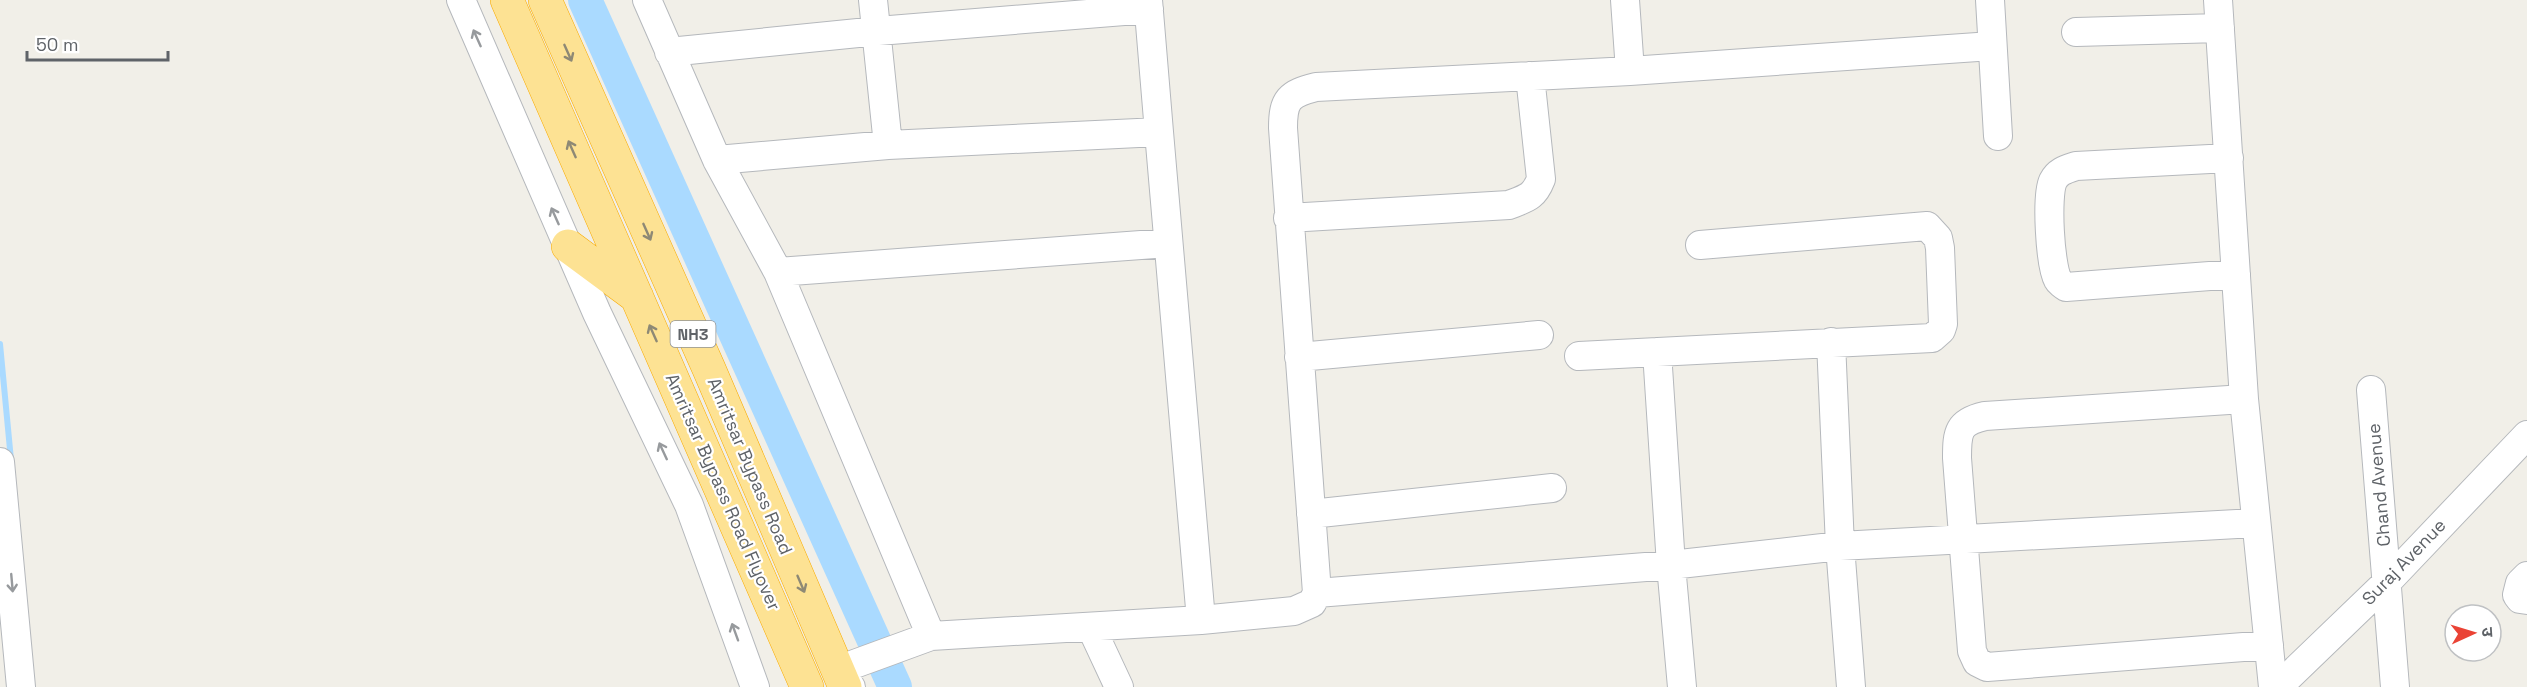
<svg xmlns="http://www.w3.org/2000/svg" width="2527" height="687" viewBox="0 0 2527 687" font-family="'Space Grotesk','Noto Sans Devanagari',sans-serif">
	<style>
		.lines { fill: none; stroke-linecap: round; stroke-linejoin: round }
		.stream { stroke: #aadaff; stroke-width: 6 }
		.river { stroke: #aadaff; stroke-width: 34 }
		.minor-casing { stroke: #b5b8bc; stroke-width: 30 }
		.highway-casing { stroke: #f9ab00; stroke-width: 34 }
		.minor { stroke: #fff; stroke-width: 28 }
		.highway { stroke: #fde293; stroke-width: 33 }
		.oneway { stroke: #979a9d }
		.oneway2 { stroke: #8e8975 }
		.labels { text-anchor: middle; stroke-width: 4.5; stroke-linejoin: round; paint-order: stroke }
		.shield { fill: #fff; stroke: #8f9295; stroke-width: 1.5 }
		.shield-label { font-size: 16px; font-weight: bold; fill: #5f6368 }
		.street-label { font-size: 18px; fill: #5f6368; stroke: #fff }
	</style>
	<rect width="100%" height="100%" fill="#f1efe8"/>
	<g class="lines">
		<path class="stream" d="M0,344L11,460"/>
		<path class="river" d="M585,0L895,687"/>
		<defs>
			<path id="minor" d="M461,0L597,313L689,505L755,687
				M647,0L717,160L778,272L931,636
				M873,0L888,145
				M1625,0L1630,71
				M1990,0L1998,136
				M2218,0L2244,399L2273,687
				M2076,32L2220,28
				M669,52L878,31L1149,9
				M1159,132L1201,620
				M2229,158L2076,166C2067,169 2058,171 2053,181C2046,196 2050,266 2058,280C2059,282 2064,286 2066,287L2236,274
				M717,160L888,145L1159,132L1148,0
				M1288,218L1509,205C1527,198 1534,197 1541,179L1530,76
				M778,272L1168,243
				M1831,342L1840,546L1851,687
				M1657,352L1671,565L1682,687
				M1579,356L1932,338L1941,330L1943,324L1940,248L1938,238L1927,226L1700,245
				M1299,357L1539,335
				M2371,390L2395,687
				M2244,399L1985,416C1958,422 1957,432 1957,458L1972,651L1977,662L1987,667L2269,645
				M0,462L21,687
				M1311,514L1552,488
				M2527,576L2520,583L2517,595L2520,599L2527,600
				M1317,593L1671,565L1840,546L2255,523
				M1091,627L1119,687
				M851,687L838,670L931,636L1201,620L1294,611L1312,603L1317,593L1283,128C1283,99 1289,94 1316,87L1630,71L1992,46
				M2278,687L2387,582L2527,435"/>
			<path id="highway" d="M507,0L807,687
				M545,0L709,369L845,687
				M568,246L637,297"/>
		</defs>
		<use href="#minor" class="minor-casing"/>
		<use href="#highway" class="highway-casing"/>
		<use href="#minor" class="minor"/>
		<use href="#highway" class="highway"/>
	</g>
	<defs><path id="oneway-shaft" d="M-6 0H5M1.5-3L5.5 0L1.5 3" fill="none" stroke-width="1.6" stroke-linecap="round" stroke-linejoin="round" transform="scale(1.5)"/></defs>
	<g class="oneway">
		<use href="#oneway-shaft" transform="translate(477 38) rotate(-114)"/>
		<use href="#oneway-shaft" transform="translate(555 216) rotate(-114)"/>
		<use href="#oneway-shaft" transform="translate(663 451) rotate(-115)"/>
		<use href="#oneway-shaft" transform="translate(12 583) rotate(85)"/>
		<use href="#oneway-shaft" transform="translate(735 632) rotate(-110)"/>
	</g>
	<g class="oneway2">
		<use href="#oneway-shaft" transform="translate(568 53) rotate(66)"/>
		<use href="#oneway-shaft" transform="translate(572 149) rotate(-114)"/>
		<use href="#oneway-shaft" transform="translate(647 232) rotate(66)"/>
		<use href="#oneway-shaft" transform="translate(653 333) rotate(-114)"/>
		<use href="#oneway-shaft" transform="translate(801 584) rotate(67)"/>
	</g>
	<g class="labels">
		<rect class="shield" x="670.5" y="321" width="45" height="26" rx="4.5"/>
		<g class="shield-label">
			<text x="693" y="340">NH3</text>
		</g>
		<g class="street-label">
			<text transform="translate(750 466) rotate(67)" y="6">Amritsar Bypass Road</text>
			<text transform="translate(2379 485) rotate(-95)" y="6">Chand Avenue</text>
			<text transform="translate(723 492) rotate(66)" y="6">Amritsar Bypass Road Flyover</text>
			<text transform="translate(2404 562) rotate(-46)" y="6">Suraj Avenue</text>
		</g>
	</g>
	<g transform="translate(2473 633) rotate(86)"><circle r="28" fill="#ffffff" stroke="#bfc1c3" stroke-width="1.5"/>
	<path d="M0-4.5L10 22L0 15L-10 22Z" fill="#ea4335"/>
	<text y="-9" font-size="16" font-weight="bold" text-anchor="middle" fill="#5f6368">उ</text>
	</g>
	<path d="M27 51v9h141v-9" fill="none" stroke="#5f6368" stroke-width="3"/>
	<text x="36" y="51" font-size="18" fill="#5f6368" stroke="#ffffff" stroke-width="4.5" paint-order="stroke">50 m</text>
</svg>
